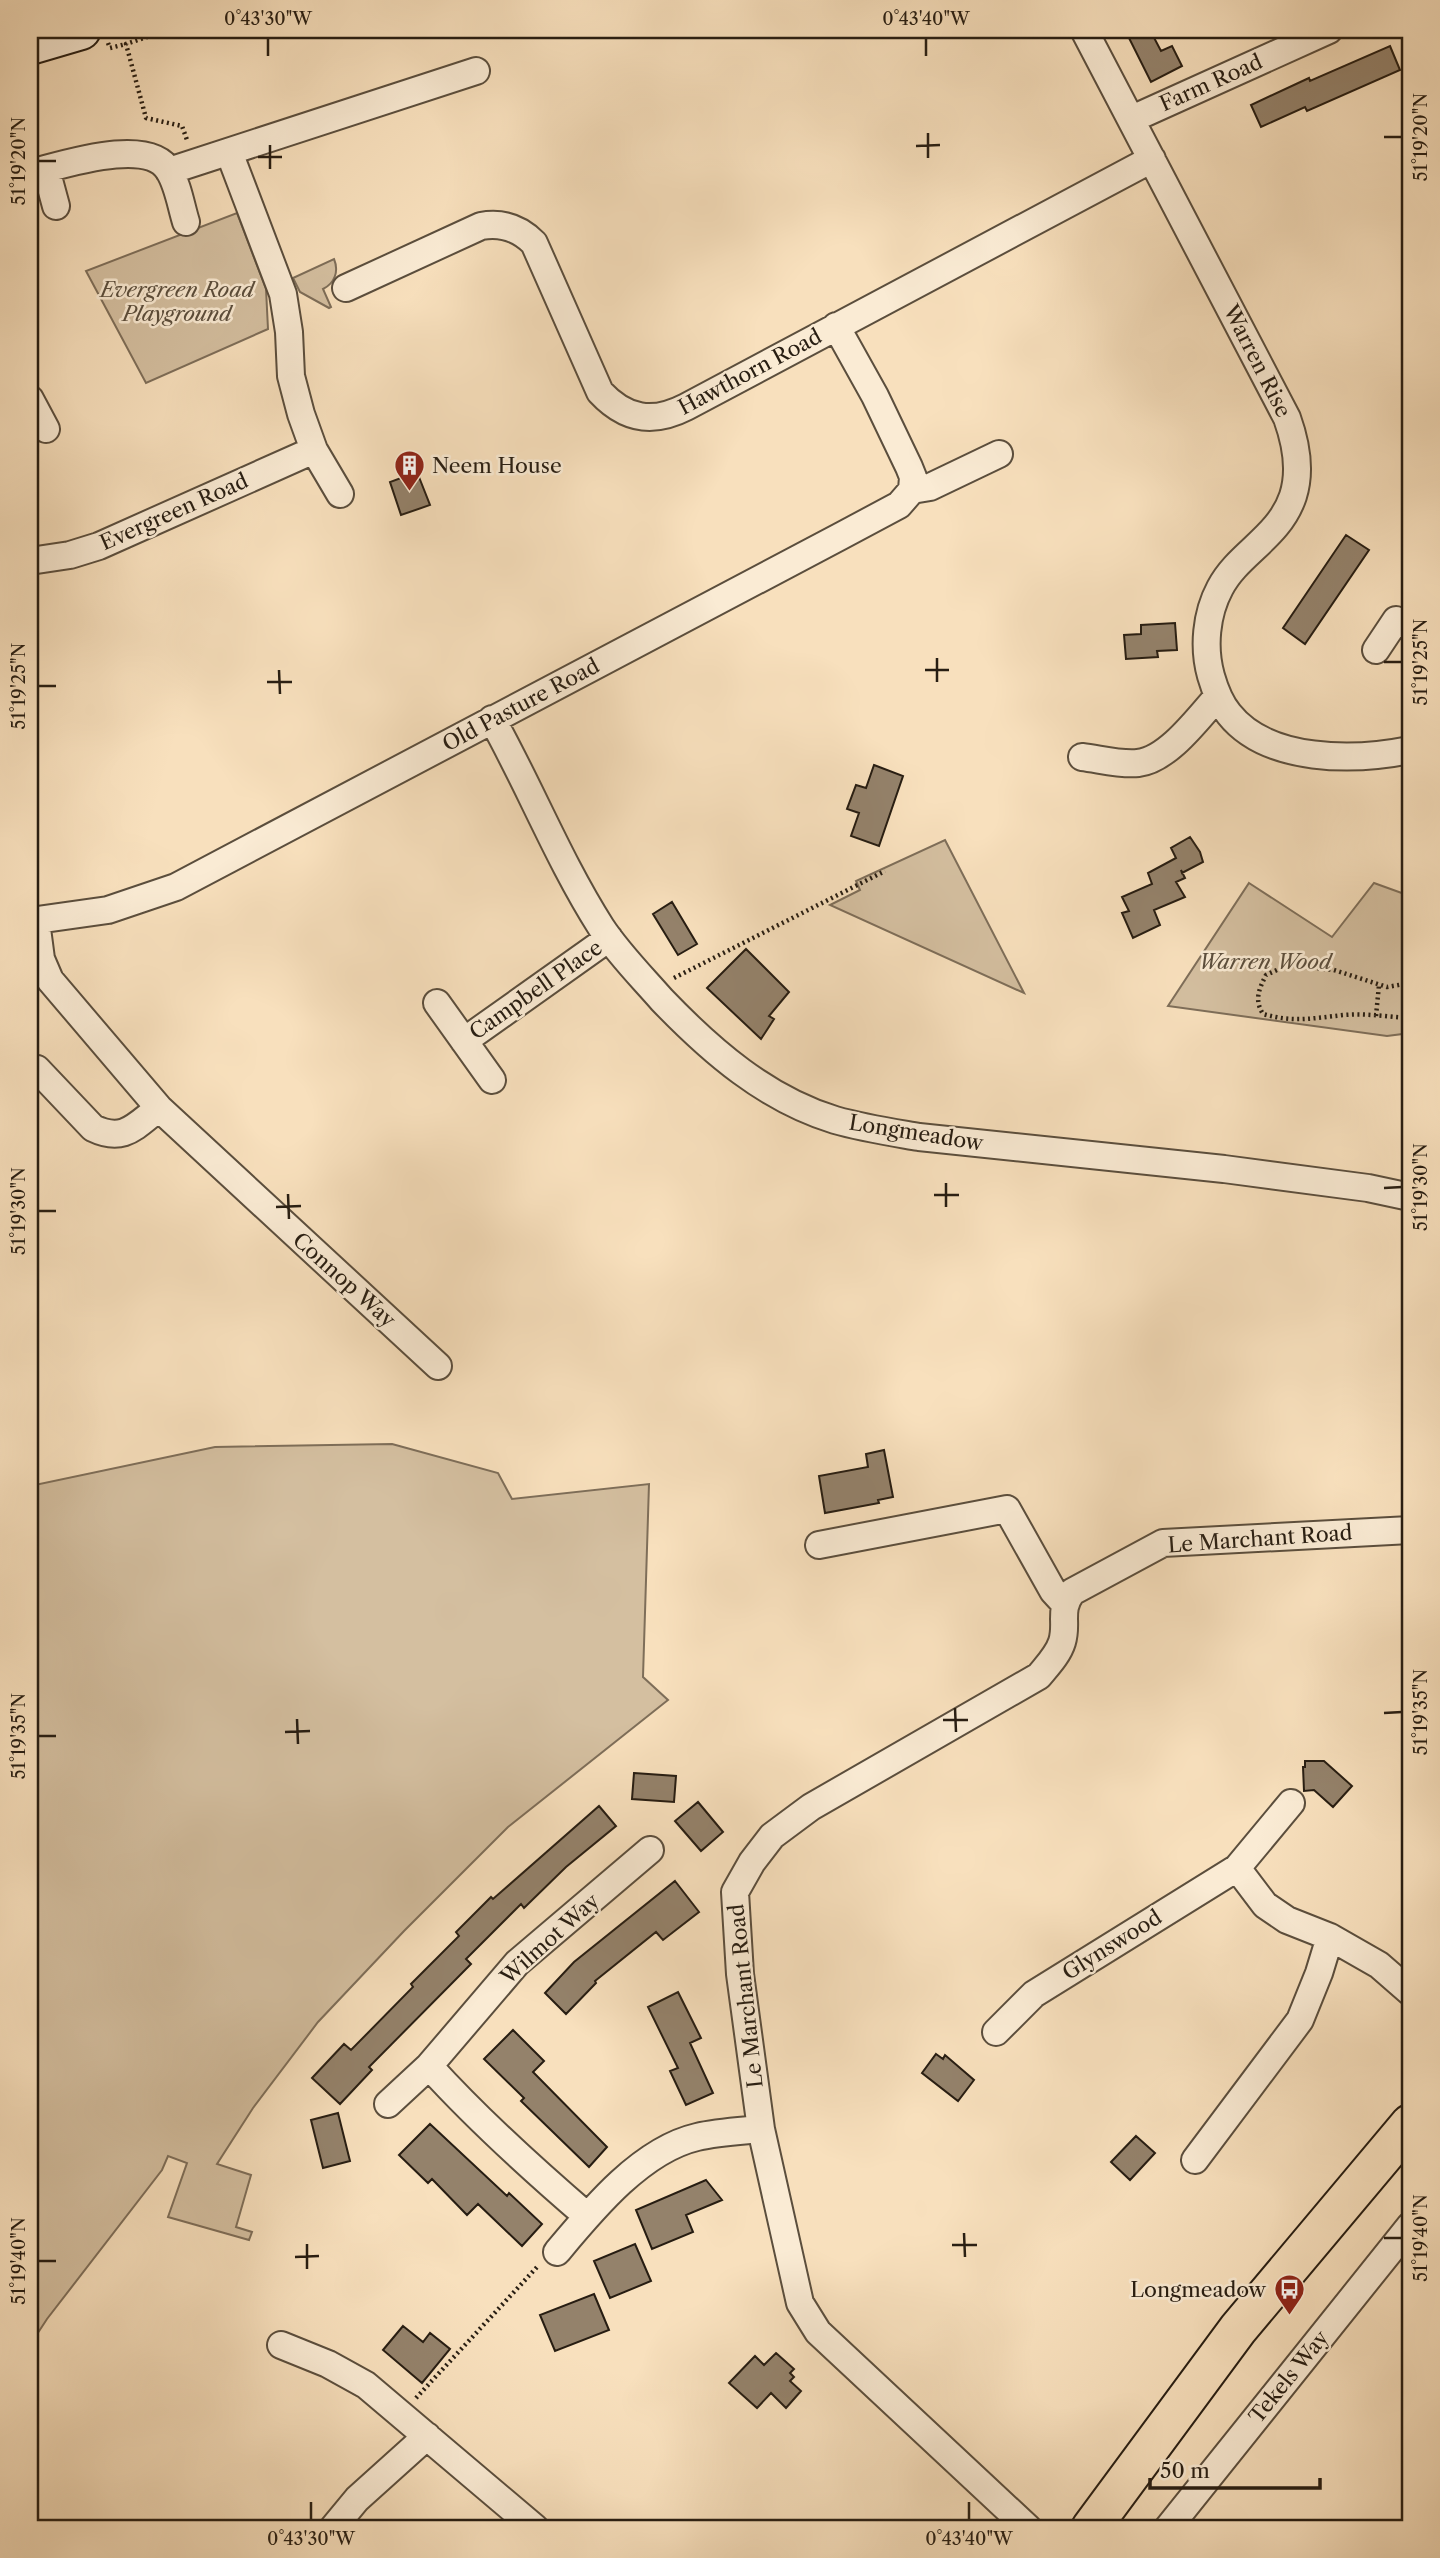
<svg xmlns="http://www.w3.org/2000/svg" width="1440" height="2558" viewBox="0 0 1440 2558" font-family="'Libre Caslon Text',serif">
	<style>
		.green { fill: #d4bfa0; stroke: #7e6e59; stroke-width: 2 }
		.building { fill: #94826b; stroke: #271d12; stroke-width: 2 }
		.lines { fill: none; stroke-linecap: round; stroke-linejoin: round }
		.minor-casing { stroke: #5b4e3d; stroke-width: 30 }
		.secondary-casing { stroke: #271d12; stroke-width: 42 }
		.primary-casing { stroke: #271d12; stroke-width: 42 }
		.path { stroke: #271d12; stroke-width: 4.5; stroke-dasharray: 2 3.5; stroke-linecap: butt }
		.minor { stroke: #faebd4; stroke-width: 26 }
		.secondary { stroke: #faebd4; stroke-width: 38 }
		.primary { stroke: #f8e0bd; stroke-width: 38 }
		.ticks { fill: none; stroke: #271d12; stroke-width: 2.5 }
		.labels { text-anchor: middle; stroke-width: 5; stroke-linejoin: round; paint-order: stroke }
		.street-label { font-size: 21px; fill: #271d12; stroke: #faebd4 }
		.park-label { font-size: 21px; font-style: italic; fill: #5b4e3d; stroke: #faebd4 }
		.poi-label { font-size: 21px; fill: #271d12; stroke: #faebd4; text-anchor: start }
		.neatline { fill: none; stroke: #271d12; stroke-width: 2.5 }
		.ticks-label { font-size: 18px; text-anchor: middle; fill: #271d12 }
	</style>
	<rect width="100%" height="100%" fill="#f8e0bd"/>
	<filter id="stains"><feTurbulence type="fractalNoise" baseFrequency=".00286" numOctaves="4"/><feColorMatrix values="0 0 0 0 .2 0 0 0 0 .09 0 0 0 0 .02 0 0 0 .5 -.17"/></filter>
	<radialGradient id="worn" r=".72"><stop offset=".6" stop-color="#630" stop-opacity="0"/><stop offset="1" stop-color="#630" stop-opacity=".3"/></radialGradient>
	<path class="green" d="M237,213L266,289L268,329L146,383L86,271Z
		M334,259C339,271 335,283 323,289L331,307L329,308L300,292L293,278Z
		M945,840L1024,993L830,905L860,890L856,881Z
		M1249,883L1332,937L1374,883L1410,896V1033L1387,1036L1168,1006Z
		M392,1444L498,1473L512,1499L649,1484L643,1677L668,1700L508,1827L404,1931L318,2022L253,2108L217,2164L251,2175L236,2227L252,2232L249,2240L168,2217L187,2163L168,2156L162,2170L47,2319L30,2345V1486L215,1447Z"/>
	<path class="building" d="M1141,30H1150L1161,51L1172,46L1182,66L1151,82L1128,36Z
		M1390,46L1400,70L1307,111L1305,107L1261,127L1251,105L1309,78L1310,81Z
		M417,472L430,505L401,515L390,482Z
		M1346,535L1369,550L1305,644L1283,628Z
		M1175,623L1177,650L1157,651L1158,657L1126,659L1124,635L1141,634V625Z
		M874,765L903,776L879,846L851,836L859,813L847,809L856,785L866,788Z
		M1190,837L1200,852L1203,862L1182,873L1181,870L1185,878L1176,882L1185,897L1154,910L1160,925L1133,938L1122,913L1129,911L1122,897L1152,884L1148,873L1176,858L1171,848Z
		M672,902L697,944L678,955L653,914Z
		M746,949L789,992L769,1016L774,1019L761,1039L707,988Z
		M884,1450L893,1497L878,1500L879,1503L825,1513L819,1476L868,1467L866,1454Z
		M1305,1761H1324L1352,1786L1333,1807L1314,1790L1304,1791L1303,1767H1305Z
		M634,1773L676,1776L674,1802L632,1799Z
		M698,1802L723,1832L701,1851L675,1821Z
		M599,1806L616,1826L566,1867L524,1908L521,1904L466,1959L471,1964L369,2067L372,2070L340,2104L312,2078L344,2044L351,2050L413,1987L411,1984L459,1936L456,1932L491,1897L493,1899Z
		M675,1881L699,1912L663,1940L656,1932L595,1981L596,1983L566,2014L545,1993L574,1962Z
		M678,1992L701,2038L690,2043L713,2093L686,2105L670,2071L678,2068L648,2007Z
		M513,2030L544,2061L533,2072L607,2147L589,2167L521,2101L524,2098L484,2059Z
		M936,2054L943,2059L945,2055L974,2080L958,2101L922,2073Z
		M338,2113L350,2161L323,2168L311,2120Z
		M430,2124L507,2196L509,2193L542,2224L522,2246L478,2204L467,2215L432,2179L428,2183L399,2155Z
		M1136,2136L1155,2153L1130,2180L1111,2162Z
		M706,2180L722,2200L686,2215L693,2232L652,2249L636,2210Z
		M635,2244L651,2281L610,2298L594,2261Z
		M594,2294L609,2330L555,2351L540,2315Z
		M403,2326L423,2342L430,2333L450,2349L422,2383L383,2350Z
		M776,2353L794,2369L790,2373L794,2377L790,2381L801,2391L786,2408L771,2393L757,2408L729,2383L755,2356L764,2365Z"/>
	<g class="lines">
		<defs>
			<path id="minor" d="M1084,30L1287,418C1296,443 1301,471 1293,496C1279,538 1238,553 1220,588C1206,614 1203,648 1211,676C1215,690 1220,703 1229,714C1268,763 1355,761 1410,750
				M1132,119L1329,30
				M229,152L283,294L289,332L291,376L301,414L314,450L340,494
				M46,169L56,206
				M169,171L476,71
				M30,173C60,166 149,135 169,171C178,185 181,206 186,222
				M346,288L481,226C502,222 519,228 534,243L600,392C626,420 653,424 686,407L1152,159
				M836,326L875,396L909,467L913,477L912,490
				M30,399L46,429
				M30,561L70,555L99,546L314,450
				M1376,650L1396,620L1410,627
				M492,719C530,787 559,861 601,927C618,953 641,976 662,1000C711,1051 766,1099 835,1120C863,1128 890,1132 919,1137L1224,1169L1368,1188L1410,1197
				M1082,757C1099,759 1121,765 1138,763C1168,760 1199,717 1218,696
				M30,921L108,910L176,887L841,536L899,505L912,490L930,487L999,454
				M36,921L41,959L50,980L159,1108L438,1366
				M437,1003L492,1080
				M464,1041L609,938
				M37,1069L93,1128C124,1143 135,1126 159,1108
				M819,1545L1007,1509L1053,1591L1064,1603
				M1237,1868L1265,1905L1287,1920L1330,1937L1379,1965L1410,1992
				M996,2032L1034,1994L1237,1868L1291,1803
				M429,2066C478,2120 531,2168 587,2216
				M388,2104L429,2066L517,1963L650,1850
				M1195,2160L1300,2020L1319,1973L1330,1937
				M557,2252C592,2210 641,2150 697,2137C717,2132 740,2131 761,2129
				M281,2345L328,2364L366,2385L535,2528
				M333,2528L357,2499L427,2436
				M1028,2528L818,2332L800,2303L761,2129L740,1974L735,1892L752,1862L772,1836L811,1807L1039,1676C1047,1666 1058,1655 1062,1642C1068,1623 1058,1611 1072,1592L1163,1543L1410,1530
				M1168,2528L1410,2226"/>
			<path id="secondary" d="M30,45L81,30"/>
			<path id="primary" d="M1091,2528L1238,2329L1410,2124"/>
		</defs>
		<use href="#minor" class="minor-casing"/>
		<use href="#secondary" class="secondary-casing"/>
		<use href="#primary" class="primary-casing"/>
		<path class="path" d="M145,31L147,37L126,44L146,118L182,126L187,140
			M108,43L110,48L126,44
			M674,978L885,871
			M1410,983L1387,987L1334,970L1288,965L1266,975C1259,989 1254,1000 1263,1014C1295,1023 1313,1018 1344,1015C1366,1013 1389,1017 1410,1018
			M1376,1016L1379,985
			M416,2398L538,2266"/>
		<use href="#minor" class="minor"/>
		<use href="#secondary" class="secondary"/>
		<use href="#primary" class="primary"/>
	</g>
	<path class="ticks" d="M268,38V56M926,38V56M928,133V158M1384,137H1402M270,145V169M916,146L940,145M258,157H282M38,161H56M937,658V682M1384,662H1402M279,670L280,694M925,670H949M267,682H292M38,686H56M946,1183V1207M1384,1188L1402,1187M288,1194L289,1219M934,1195H959M276,1207L301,1206M38,1211H56M955,1708L956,1732M1384,1713L1402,1712M297,1719L298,1744M943,1720H968M285,1732L310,1731M38,1736H56M964,2233L965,2257M1384,2238H1402M307,2244V2269M952,2245H977M295,2257L319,2256M38,2261H56M311,2502V2520M969,2502V2520"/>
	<defs>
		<symbol id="building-pin" viewBox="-11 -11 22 30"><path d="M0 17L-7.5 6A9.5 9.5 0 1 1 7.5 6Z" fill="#8f2418" stroke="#faebd4"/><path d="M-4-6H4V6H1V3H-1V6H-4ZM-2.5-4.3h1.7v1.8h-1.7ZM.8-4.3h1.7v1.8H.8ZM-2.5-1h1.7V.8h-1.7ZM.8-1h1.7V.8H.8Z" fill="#fff"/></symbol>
		<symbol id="bus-pin" viewBox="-11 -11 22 30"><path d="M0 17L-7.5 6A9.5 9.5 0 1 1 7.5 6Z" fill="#8f2418" stroke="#faebd4"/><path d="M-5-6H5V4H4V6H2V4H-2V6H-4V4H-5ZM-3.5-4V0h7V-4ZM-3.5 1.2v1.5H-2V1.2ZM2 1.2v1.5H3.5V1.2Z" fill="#fff"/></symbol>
	</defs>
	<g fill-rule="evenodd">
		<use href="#building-pin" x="392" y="448" width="35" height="47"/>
		<use href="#bus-pin" x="1272" y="2272" width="35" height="47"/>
	</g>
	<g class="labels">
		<g class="street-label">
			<text transform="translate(1211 83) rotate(-24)" y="7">Farm Road</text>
			<text transform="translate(1257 361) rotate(63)" y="7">Warren Rise</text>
			<text transform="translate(750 372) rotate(-28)" y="7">Hawthorn Road</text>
			<text transform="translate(174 512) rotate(-24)" y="7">Evergreen Road</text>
			<text transform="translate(521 705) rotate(-28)" y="7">Old Pasture Road</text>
			<text transform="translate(536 990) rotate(-35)" y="7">Campbell Place</text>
			<text transform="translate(916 1133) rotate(9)" y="7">Longmeadow</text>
			<text transform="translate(344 1280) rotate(42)" y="7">Connop Way</text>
			<text transform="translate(1260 1539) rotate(-4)" y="7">Le Marchant Road</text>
			<text transform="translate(550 1939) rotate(-42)" y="7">Wilmot Way</text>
			<text transform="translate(1112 1945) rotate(-32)" y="7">Glynswood</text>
			<text transform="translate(746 1996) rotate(-96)" y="7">Le Marchant Road</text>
			<text transform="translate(1289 2377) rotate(-51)" y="7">Tekels Way</text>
		</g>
		<g class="park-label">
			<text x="177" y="297">Evergreen Road<tspan x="177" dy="24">Playground</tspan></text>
			<text x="1265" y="969">Warren Wood</text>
		</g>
		<g class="poi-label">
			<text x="432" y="473">Neem House</text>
			<text x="1266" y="2297" text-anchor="end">Longmeadow</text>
		</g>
	</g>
	<rect width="1440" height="2558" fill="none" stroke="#f8e0bd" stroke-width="77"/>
	<path d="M1150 2478v10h170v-10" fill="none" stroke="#271d12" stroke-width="3.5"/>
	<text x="1160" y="2478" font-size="21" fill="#271d12" stroke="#faebd4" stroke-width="5" paint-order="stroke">50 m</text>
	<rect x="38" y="38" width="1364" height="2482" class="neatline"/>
	<g class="ticks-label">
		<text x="268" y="25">0°43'30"W</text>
		<text x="926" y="25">0°43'40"W</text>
		<text transform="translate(1421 137) rotate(-90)" y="6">51°19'20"N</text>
		<text transform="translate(19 161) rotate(-90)" y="6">51°19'20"N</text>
		<text transform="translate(1421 662) rotate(-90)" y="6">51°19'25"N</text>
		<text transform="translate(19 686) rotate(-90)" y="6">51°19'25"N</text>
		<text transform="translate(1421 1187) rotate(-90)" y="6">51°19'30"N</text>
		<text transform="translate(19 1211) rotate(-90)" y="6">51°19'30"N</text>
		<text transform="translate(1421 1712) rotate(-90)" y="6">51°19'35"N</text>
		<text transform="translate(19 1736) rotate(-90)" y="6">51°19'35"N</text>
		<text transform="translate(1421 2238) rotate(-90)" y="6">51°19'40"N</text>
		<text transform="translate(19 2261) rotate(-90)" y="6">51°19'40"N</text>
		<text x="311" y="2545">0°43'30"W</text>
		<text x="969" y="2545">0°43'40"W</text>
	</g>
	<rect width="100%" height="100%" filter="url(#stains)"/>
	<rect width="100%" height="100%" fill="url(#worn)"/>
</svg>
